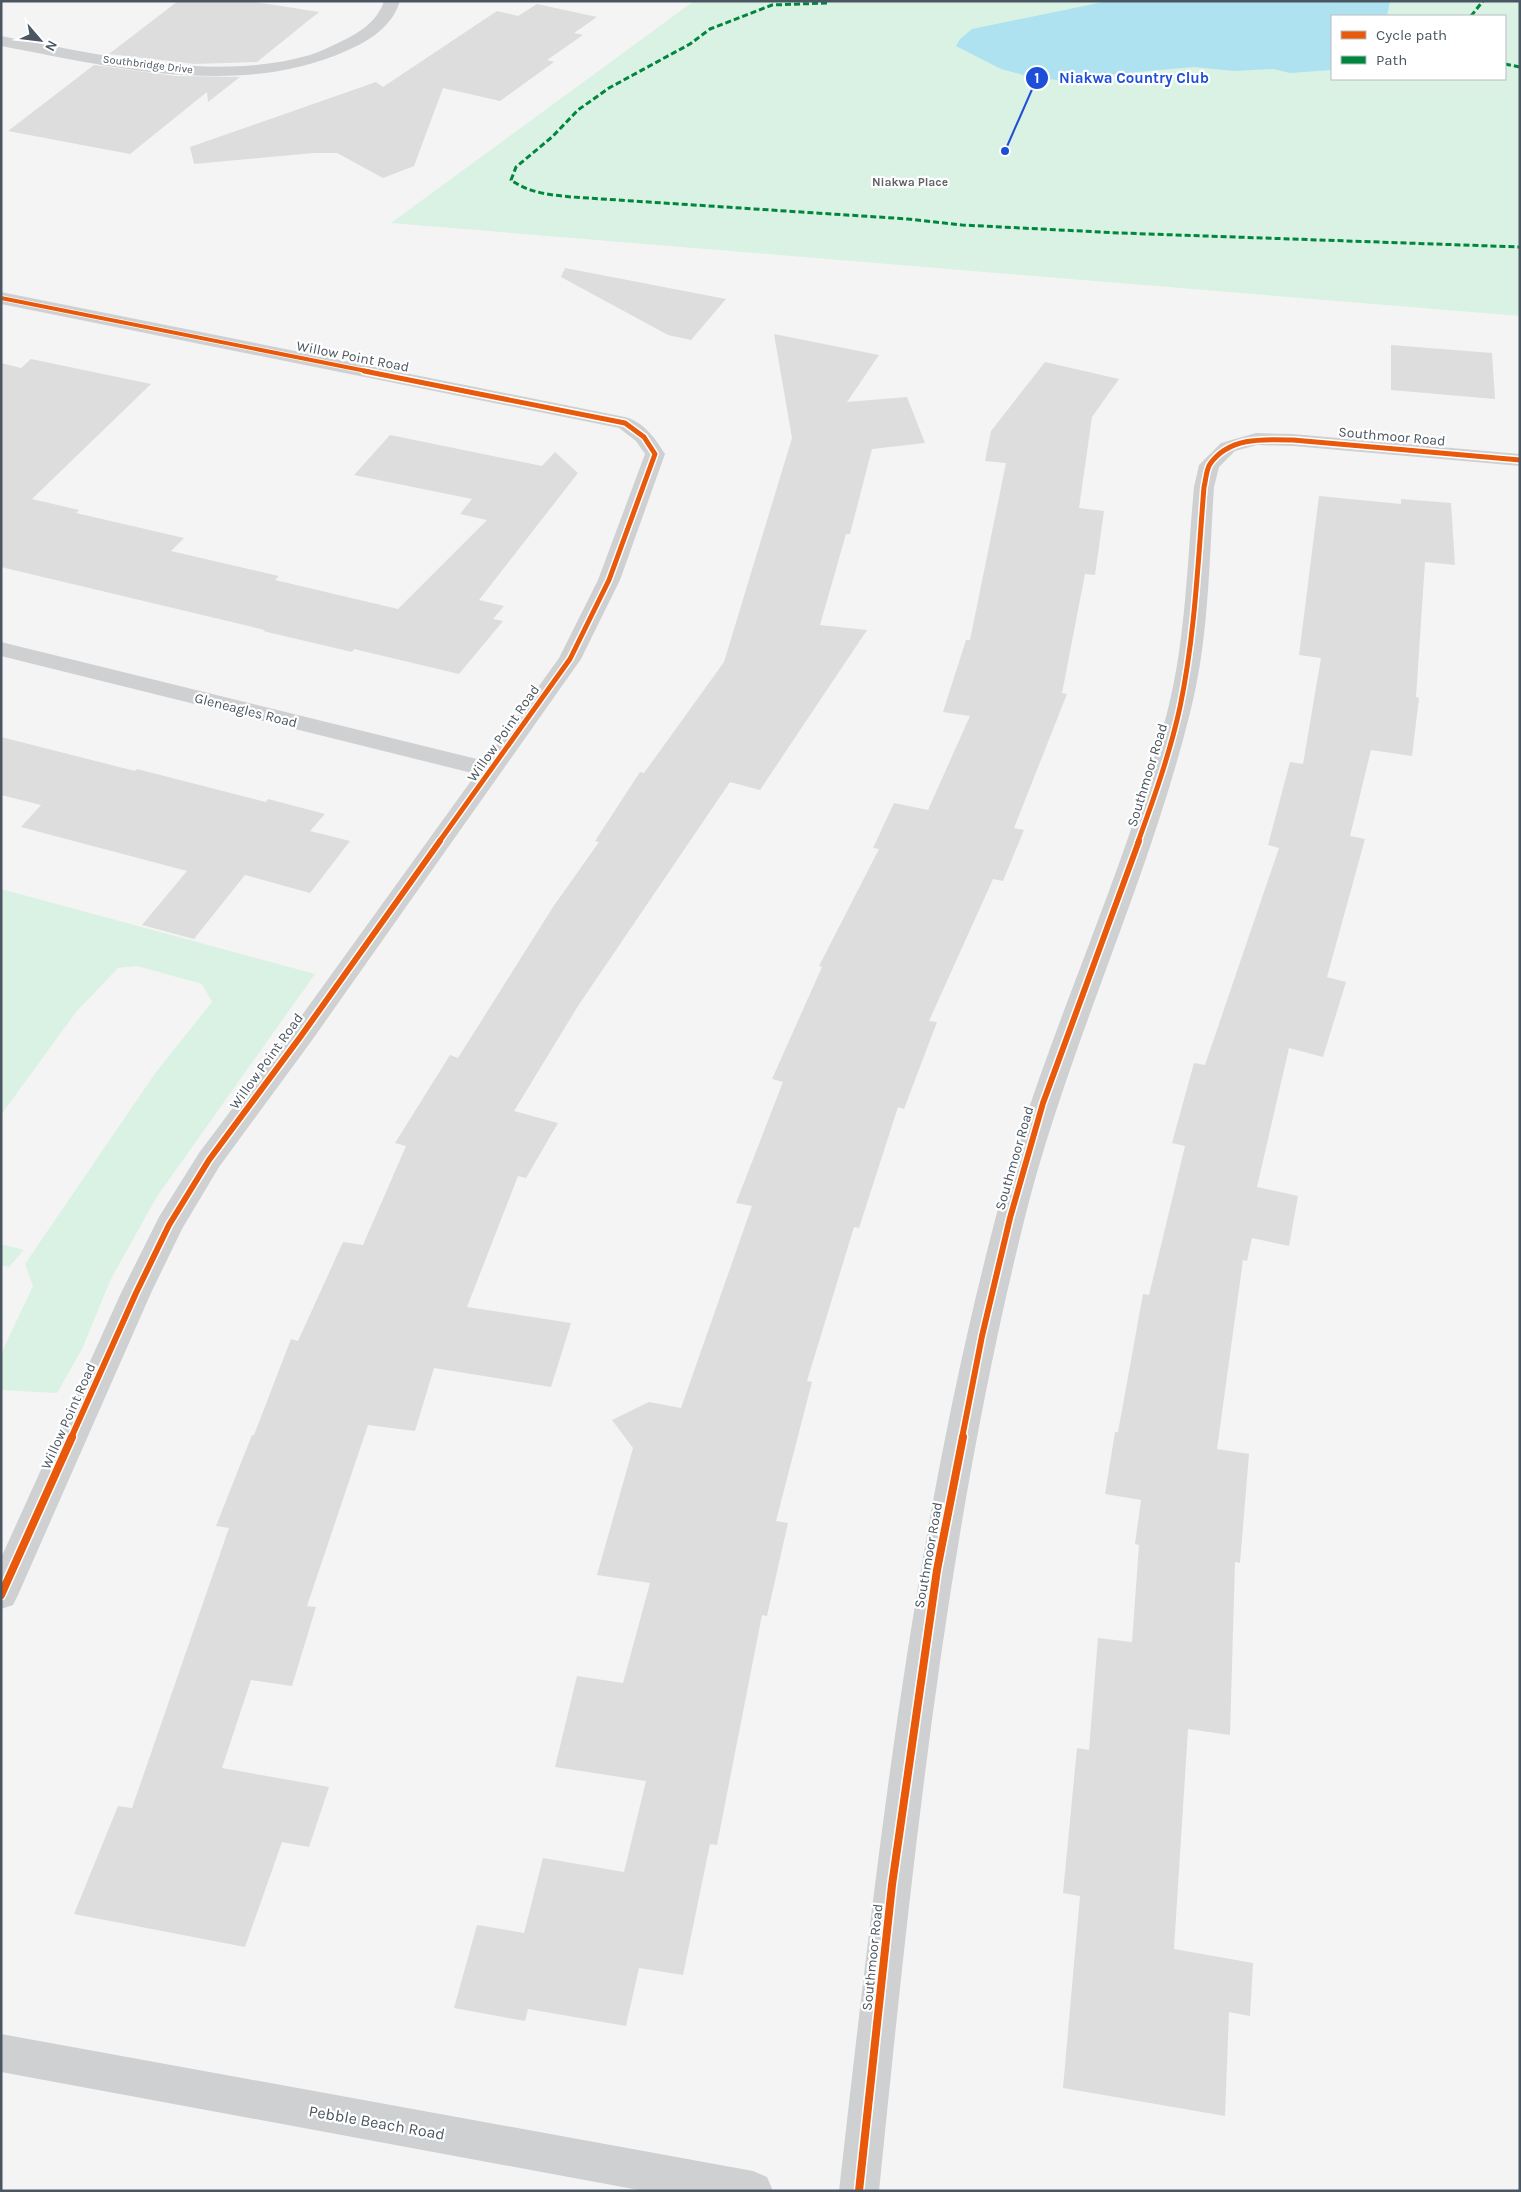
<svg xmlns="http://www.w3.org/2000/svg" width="1521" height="2192" viewBox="0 0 1521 2192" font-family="Karla,sans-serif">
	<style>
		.green { fill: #d9f2e3; fill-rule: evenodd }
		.water { fill: #aee2f0 }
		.building { fill: #ddddde }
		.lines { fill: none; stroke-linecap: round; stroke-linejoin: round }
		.street { fill: #ced0d2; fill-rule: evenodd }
		.quiet { stroke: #00873e; stroke-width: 3; stroke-dasharray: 6 3; stroke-linecap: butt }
		.cycleway-far3-casing { stroke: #fff; stroke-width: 5.5 }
		.cycleway-far2-casing { stroke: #fff; stroke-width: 8 }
		.cycleway-far1-casing { stroke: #fff; stroke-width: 9 }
		.cycleway-casing { stroke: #fff; stroke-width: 11 }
		.cycleway-far3 { stroke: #e8590c; stroke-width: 4 }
		.cycleway-far2 { stroke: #e8590c; stroke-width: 5 }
		.cycleway-far1 { stroke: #e8590c; stroke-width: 6 }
		.cycleway { stroke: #e8590c; stroke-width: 8 }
		.labels { text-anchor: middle; stroke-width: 4.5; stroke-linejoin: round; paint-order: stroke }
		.far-street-label { font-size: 11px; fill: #4a5661; stroke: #fff }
		.far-neighbourhood-label { font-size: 12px; font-weight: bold; fill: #5f6368; stroke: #fff }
		.street-label { font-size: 14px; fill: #4a5661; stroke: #fff }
		.near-street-label { font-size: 16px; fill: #4a5661; stroke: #fff }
		.leader { fill: none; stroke: #1d4ed8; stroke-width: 2 }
		.callout-dot { fill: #1d4ed8; stroke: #fff; stroke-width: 2 }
		.mark-label { font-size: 15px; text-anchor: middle; font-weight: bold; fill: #fff }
		.callout-label { font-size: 15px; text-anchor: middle; font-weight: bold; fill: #1d4ed8; stroke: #fff; stroke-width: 4.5; stroke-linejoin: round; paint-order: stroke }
	</style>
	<rect width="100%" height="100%" fill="#f4f4f4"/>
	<path class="green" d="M694,1H1520V316L391,223ZM1332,16H1505V79H1332Z
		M1,889L315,974L156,1198L111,1279L82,1349L57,1393L1,1390V1354L33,1286L25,1264L156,1072L212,1002L202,984L137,966L118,968L76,1012L1,1115Z
		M1,1244L24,1250L9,1267L1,1265Z"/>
	<path class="water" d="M1108,1H1390L1387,16H1332V70L1290,73L1273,69L1234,71L1193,67L1106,75L1078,83L1027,76L1001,69L956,46L960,39L972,29Z"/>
	<path class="building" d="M178,1H249L319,12L257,62L195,64L109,54Z
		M537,4L597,17L574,33L583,35L547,60L554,62L500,101L443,88L414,166L383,178L337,153H314L194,164L190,147L376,82L383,87L497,11L518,16Z
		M94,65L175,76L240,77L208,102L207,92L130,154L8,131Z
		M565,268L726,299L691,340L668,335L561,277Z
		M774,334L879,355L847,402L907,397L925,443L872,449L850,534H846L820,625L867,630L760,790L730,782L578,1006L514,1111L558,1123L526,1178L518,1176L467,1307L571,1323L551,1387L434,1368L415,1431L368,1425L307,1606L316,1607L292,1686L251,1680L222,1768L329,1787L309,1847L282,1842L245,1947L74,1914L118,1806L132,1808L229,1528L216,1526L252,1435H254L291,1339L298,1341L343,1242L363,1245L406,1146L395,1143L450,1055L458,1058L553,907L599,842L595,841L640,772L644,773L724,662L792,438Z
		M1391,345L1492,353L1495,399L1391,390Z
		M31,359L151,384L32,499L79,510L76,513L184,538L171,551L279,576L275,580L398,609L487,520L460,514L472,499L354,475L390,435L542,466L555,452L578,473L479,600L504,606L493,619L503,621L459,674L354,649L352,652L263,631L265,630L1,567V363L21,368Z
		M1045,362L1119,379L1092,417L1079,508L1104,511L1095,575L1085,574L1062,693L1067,694L1014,828L1024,830L1003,881L993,879L929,1021L937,1022L904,1109L898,1107L859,1228L854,1227L807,1381L812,1382L776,1521L788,1523L767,1616L762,1615L717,1845L710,1844L683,1975L639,1968L626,2026L528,2009L525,2021L454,2008L477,1925L524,1933L543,1858L624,1872L646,1781L555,1767L577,1676L623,1683L650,1583L597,1575L633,1448L612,1420L649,1402L681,1408L752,1206L736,1203L783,1082L772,1079L822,967L819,966L879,849L873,848L894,803L928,810L970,716L943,712L966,640H970L1006,463L985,461L991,431Z
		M1319,496L1401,504V499L1451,503L1455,565L1425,562L1416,697L1419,698L1412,756L1371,750L1350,836L1365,839L1327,977L1346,982L1323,1057L1289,1048L1257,1187L1298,1196L1289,1246L1252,1238L1247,1261L1243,1260L1217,1449L1249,1454L1240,1563L1235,1562L1230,1735L1188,1729L1174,1949L1253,1963L1250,2016L1229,2012L1225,2116L1063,2088L1080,1896L1063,1893L1077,1748L1089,1750L1098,1638L1132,1642L1139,1545L1135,1544L1141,1500L1105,1494L1115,1432H1118L1143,1294L1149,1295L1185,1146L1172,1143L1194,1063L1205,1065L1279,848L1268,845L1290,762L1303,764L1321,658L1299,655Z
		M1,737L135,771L137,769L266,802L268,799L325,814L310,831L350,841L310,893L245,875L194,939L142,925L187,871L21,827L41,805L1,795Z"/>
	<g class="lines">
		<path class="street" d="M384,1H400C392,27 369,41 346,51C237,99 113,67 1,46V36C98,54 213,83 310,55C319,52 329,47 338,43C357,34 377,23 384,1Z
			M1,292L625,417C644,422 655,438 665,454L620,580L581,659L310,1043L219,1167L182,1229L151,1293L18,1595L13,1605L1,1609V1558L121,1293L159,1217L199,1153L292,1029L476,774L1,656V642L485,761L559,658L598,580L645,454L636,441L619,428L1,304Z
			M1256,433L1293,434L1520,454V466L1293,446L1257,445L1235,451L1219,467L1214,487C1209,562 1209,640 1190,713C1147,886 1067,1048 1024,1221C945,1539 912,1866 879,2191H839C876,1866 912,1538 995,1220C1040,1047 1121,886 1167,713C1186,640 1187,562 1194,487L1199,465L1221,443Z
			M1,2034L753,2171L767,2177L773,2191H644L1,2072Z"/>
		<path class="quiet" d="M827,3L772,5L710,29L690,44L609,88L578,110L552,137L516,167L511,180C529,193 551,195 572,197L908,219L962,225L1120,233L1520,247
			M1471,16L1483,1
			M1505,64L1520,67"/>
		<defs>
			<path id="cycleway-far3" d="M1,298L371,372"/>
			<path id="cycleway-far2" d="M364,371L625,423L644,437L655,454L609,580L570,659L439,842
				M1138,842C1154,798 1170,753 1180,707C1195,635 1198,561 1204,487C1206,480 1206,470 1210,464C1229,437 1263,439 1293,440L1520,460"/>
			<path id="cycleway-far1" d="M71,1438L136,1293L169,1225L209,1160L301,1036L440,841
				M962,1438L982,1336L1010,1218L1043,1103L1139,841"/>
			<path id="cycleway" d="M1,1595L72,1437
				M859,2191L892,1885L937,1570L963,1437"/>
		</defs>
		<use href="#cycleway-far3" class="cycleway-far3-casing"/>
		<use href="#cycleway-far2" class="cycleway-far2-casing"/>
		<use href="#cycleway-far1" class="cycleway-far1-casing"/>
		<use href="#cycleway" class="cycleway-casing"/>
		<use href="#cycleway-far3" class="cycleway-far3"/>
		<use href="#cycleway-far2" class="cycleway-far2"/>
		<use href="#cycleway-far1" class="cycleway-far1"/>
		<use href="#cycleway" class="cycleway"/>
	</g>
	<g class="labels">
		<g class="far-street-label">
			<text transform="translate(148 64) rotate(7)" y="4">Southbridge Drive</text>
		</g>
		<g class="far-neighbourhood-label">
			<text x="910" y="186">Niakwa Place</text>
		</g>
		<g class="street-label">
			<text transform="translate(353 356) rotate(11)" y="5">Willow Point Road</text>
			<text transform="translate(1392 436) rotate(5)" y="5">Southmoor Road</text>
			<text transform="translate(246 710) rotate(14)" y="5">Gleneagles Road</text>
			<text transform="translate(503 733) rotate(-55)" y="5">Willow Point Road</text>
			<text transform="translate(1147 775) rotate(-73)" y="5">Southmoor Road</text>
			<text transform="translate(266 1061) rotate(-54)" y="5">Willow Point Road</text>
			<text transform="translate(1014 1158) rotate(-74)" y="5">Southmoor Road</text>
			<text transform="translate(68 1416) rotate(-66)" y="5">Willow Point Road</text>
			<text transform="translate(928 1555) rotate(-80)" y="5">Southmoor Road</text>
			<text transform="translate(872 1957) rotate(-84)" y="5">Southmoor Road</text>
		</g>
		<g class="near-street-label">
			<text transform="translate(377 2122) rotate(10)" y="6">Pebble Beach Road</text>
		</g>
	</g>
	<path class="leader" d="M1005 151L1037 78"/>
	<g class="callout-dot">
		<circle cx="1005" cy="151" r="5"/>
		<circle cx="1037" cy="78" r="12"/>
	</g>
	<g class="mark-label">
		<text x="1037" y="83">1</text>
	</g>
	<g class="callout-label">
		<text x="1134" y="83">Niakwa Country Club</text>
	</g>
	<rect width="1521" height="2192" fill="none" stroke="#4a5661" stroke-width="5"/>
	<rect x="1331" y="15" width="175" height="65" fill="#ffffff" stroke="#b7bbc0"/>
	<rect x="1341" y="31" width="25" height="8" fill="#e8590c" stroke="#b7bbc0"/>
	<text x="1376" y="40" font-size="15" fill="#4a5661">Cycle path</text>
	<rect x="1341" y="56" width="25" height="8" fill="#00873e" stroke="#b7bbc0"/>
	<text x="1376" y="65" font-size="15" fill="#4a5661">Path</text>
	<g transform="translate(40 40) rotate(118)" stroke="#ffffff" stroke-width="4" paint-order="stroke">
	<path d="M0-4L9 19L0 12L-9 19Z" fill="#4a5661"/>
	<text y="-8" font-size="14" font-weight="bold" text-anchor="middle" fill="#4a5661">N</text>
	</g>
</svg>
